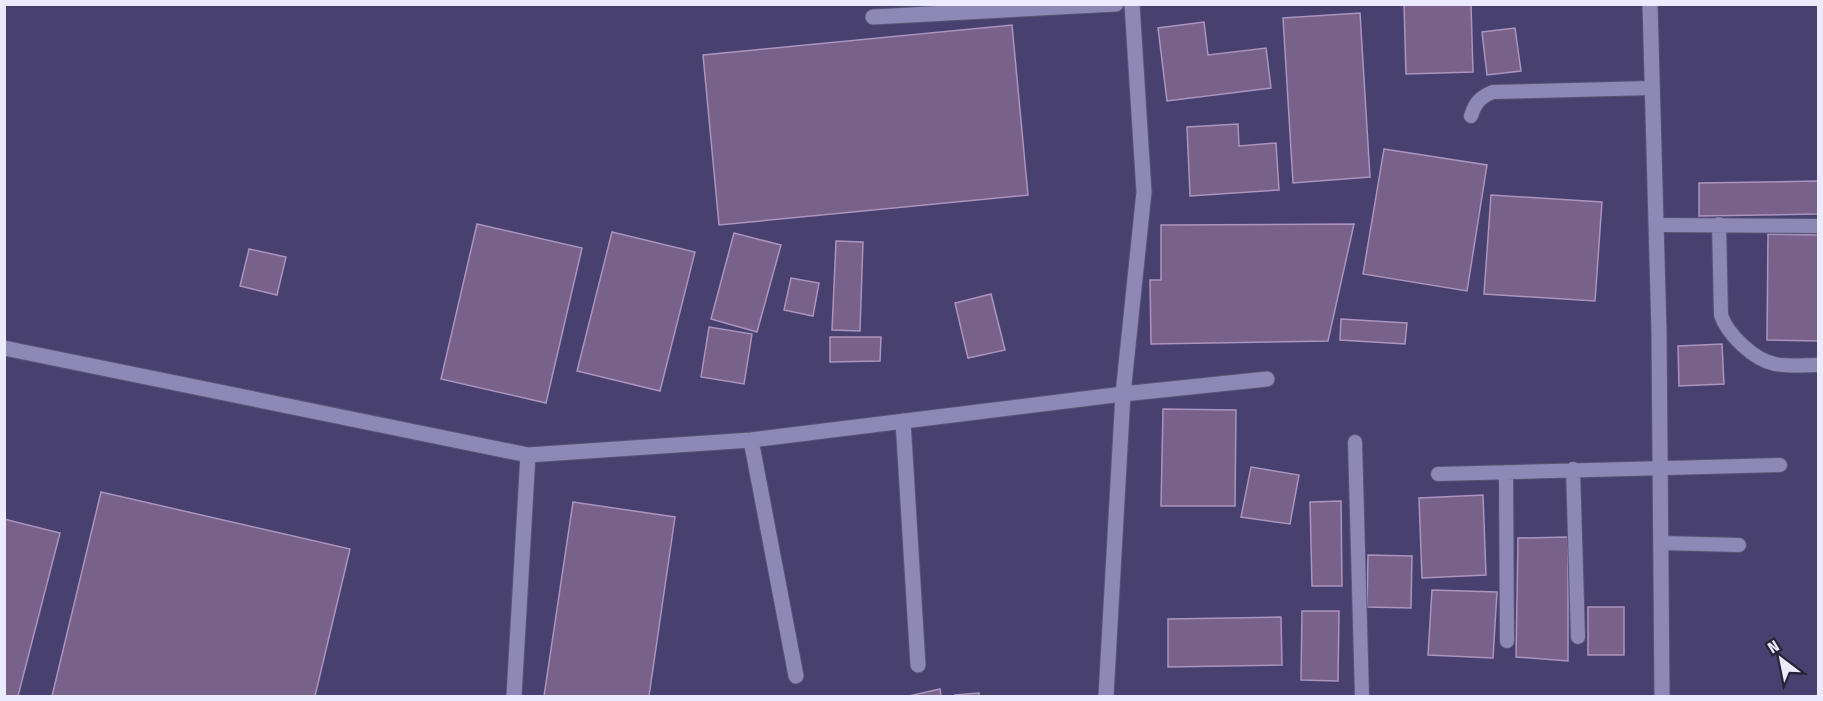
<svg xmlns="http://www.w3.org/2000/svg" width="1823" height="701" viewBox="0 0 1823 701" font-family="'Fira Sans Condensed',sans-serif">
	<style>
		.built { fill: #48406f }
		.building { fill: #78628a; stroke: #ab94bf; stroke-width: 1.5 }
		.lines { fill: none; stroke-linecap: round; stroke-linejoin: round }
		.service-casing { stroke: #595474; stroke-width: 16 }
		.minor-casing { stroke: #595474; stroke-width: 17 }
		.service { stroke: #8d88b5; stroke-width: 14 }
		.minor { stroke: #8d88b5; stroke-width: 15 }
	</style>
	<rect width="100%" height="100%" fill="#3e3860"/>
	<path class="built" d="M5,5H1818V696H5Z"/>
	<path class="building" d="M1404,4H1471L1473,72L1406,74Z
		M1360,13L1370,177L1293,183L1283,18Z
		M1204,22L1208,55L1266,48L1271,88L1167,101L1158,28Z
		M1012,25L1028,195L719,225L703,55Z
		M1515,28L1521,71L1487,75L1482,32Z
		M1238,124L1239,146L1276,143L1279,190L1190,196L1187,127Z
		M1384,149L1487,165L1467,291L1363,274Z
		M1818,181V214L1699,216V183Z
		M1491,195L1602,202L1595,301L1484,294Z
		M477,224L582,248L546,403L441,379Z
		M1354,224L1328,341L1151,344L1150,280H1161V225Z
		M612,232L695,252L660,391L577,371Z
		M734,233L781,245L757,332L711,319Z
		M1768,234L1818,235V341L1767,340Z
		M836,241L863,242L860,331L832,330Z
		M249,249L286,257L277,295L240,286Z
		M791,278L819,283L813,316L784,310Z
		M991,294L1005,350L968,358L955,303Z
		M1341,319L1407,323L1405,344L1340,340Z
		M709,327L752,334L744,384L701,377Z
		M830,337H881L880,361L830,362Z
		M1722,344L1724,384L1679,386L1678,346Z
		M1163,409L1236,410L1235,506H1161Z
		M1251,467L1299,475L1290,524L1241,517Z
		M101,492L350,549L315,696H52Z
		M1483,495L1486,575L1422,578L1419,498Z
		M1341,501L1342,586H1312L1310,502Z
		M573,502L675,517L649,696H544Z
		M4,519L60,533L18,696H4Z
		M1568,537V661L1516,657L1518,538Z
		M1368,555L1412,556L1411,608L1367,607Z
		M1432,590L1497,592L1493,658L1428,655Z
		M1588,607H1624V655H1588Z
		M1302,611H1339L1338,681L1301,680Z
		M1281,617L1282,665L1168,667V619Z
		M940,689L941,696H909Z
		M979,693V696H955V695Z"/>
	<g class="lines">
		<defs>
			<path id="service" d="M1471,116C1475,103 1480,97 1493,92L1652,88
				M1719,224L1721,315C1727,334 1754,360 1775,364C1789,367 1805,365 1818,365
				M1656,225L1818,226
				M1355,442L1362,696
				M1573,469L1578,637
				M1506,472L1507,641
				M1438,474L1780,465
				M1661,543L1739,545"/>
			<path id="minor" d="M1650,4L1659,332L1662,696
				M873,17L1116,4
				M4,348L528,455L751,440L1123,394L1267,379
				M903,421L918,665
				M751,440L796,676
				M514,696L528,455
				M1106,696L1123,394L1144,192L1132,4"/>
		</defs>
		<use href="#service" class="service-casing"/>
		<use href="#minor" class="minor-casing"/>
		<use href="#service" class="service"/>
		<use href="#minor" class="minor"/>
	</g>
	<rect width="1823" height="701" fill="none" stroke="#eceafe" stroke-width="12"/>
	<g transform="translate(1781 659) rotate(328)" stroke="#252335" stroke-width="4.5" paint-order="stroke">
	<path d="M0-4.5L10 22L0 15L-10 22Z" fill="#eceafe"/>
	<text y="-9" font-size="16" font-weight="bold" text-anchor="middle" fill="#eceafe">N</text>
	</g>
</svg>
